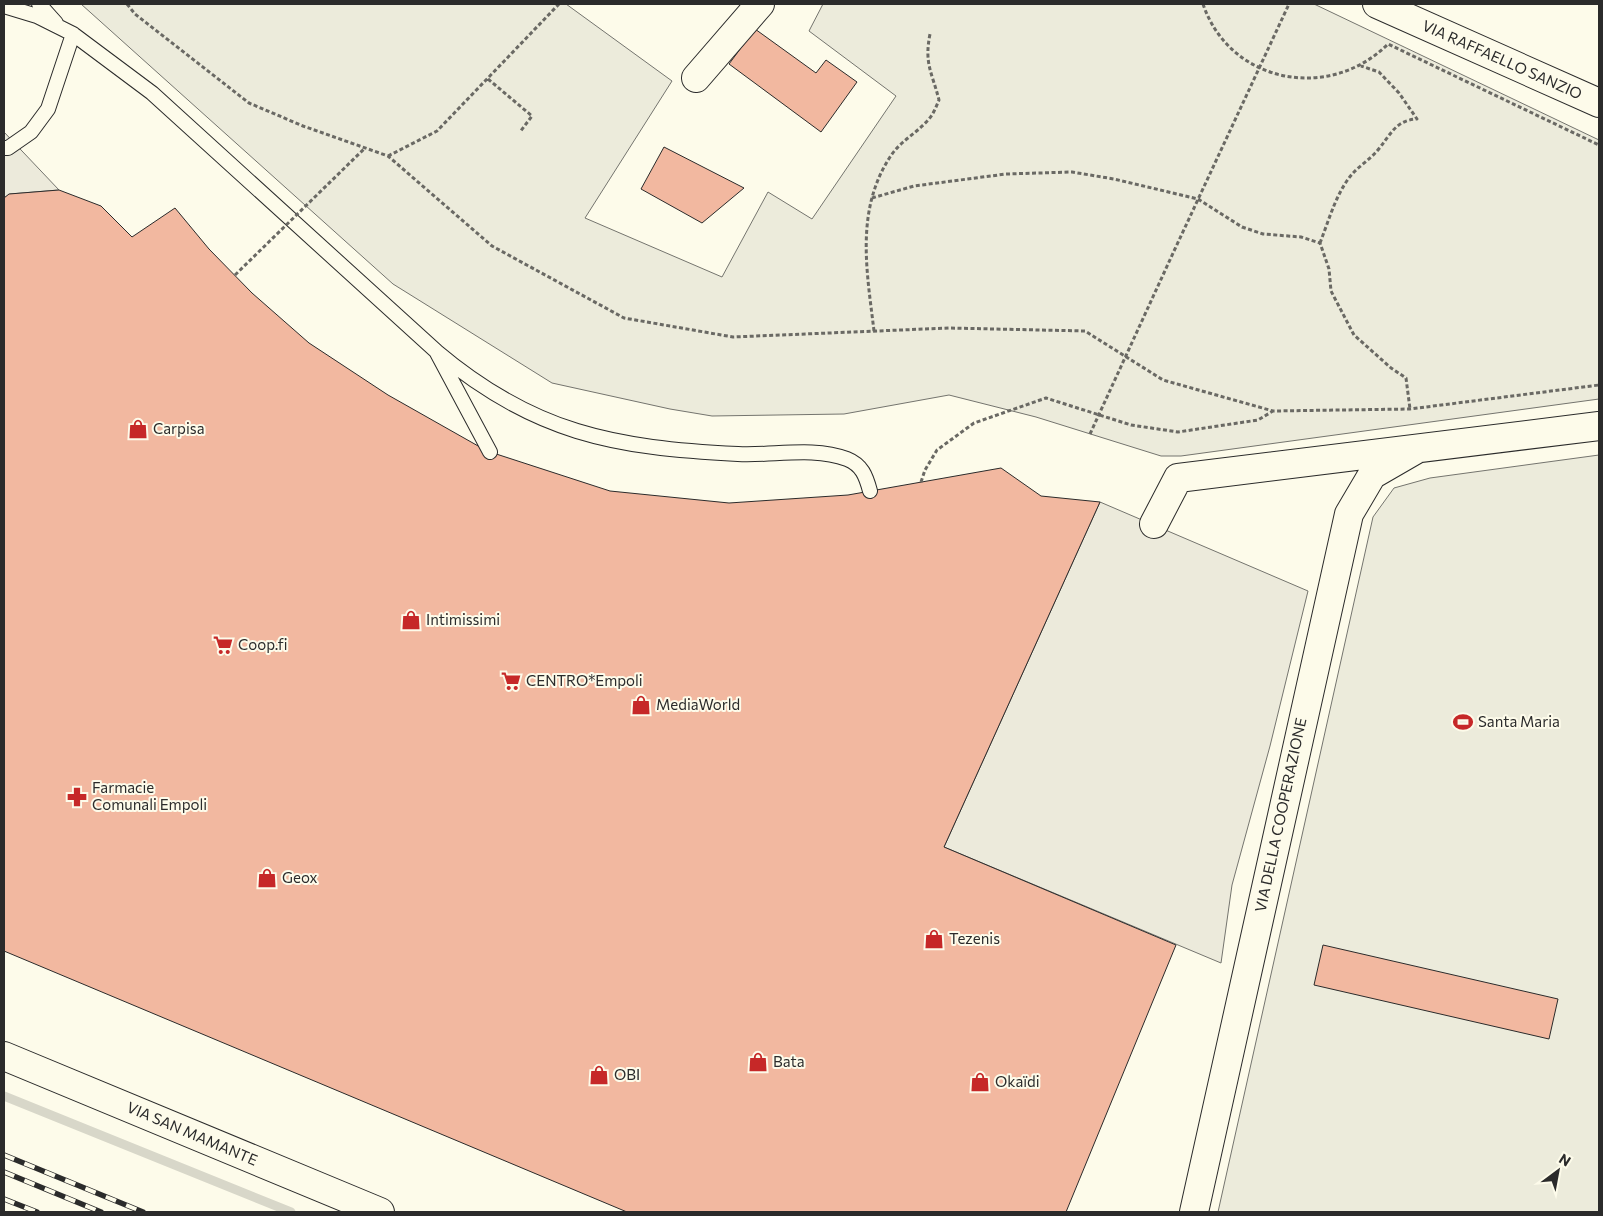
<svg xmlns="http://www.w3.org/2000/svg" width="1603" height="1216" viewBox="0 0 1603 1216" font-family="Commissioner,sans-serif">
	<style>
		.green { fill: #ecebdb; stroke: #74746e }
		.parking { fill: #eceadb; stroke: #74746e }
		.lines { fill: none; stroke-linecap: round; stroke-linejoin: round }
		.stream { stroke: #d8d7c9; stroke-width: 9 }
		.building { fill: #f2b8a0; stroke: #2b2b2b }
		.service-casing { stroke: #2b2b2b; stroke-width: 16 }
		.minor-casing { stroke: #2b2b2b; stroke-width: 30 }
		.path { stroke: #6a6964; stroke-width: 3; stroke-dasharray: 4 2.5; stroke-linecap: butt }
		.service { stroke: #fdfbea; stroke-width: 14 }
		.minor { stroke: #fdfbea; stroke-width: 28 }
		.rail-casing { stroke: #2b2b2b; stroke-width: 5.5 }
		.rail { stroke: #fdfbea; stroke-width: 4; stroke-dasharray: 11; stroke-linecap: butt }
		.path-bridge { stroke: #6a6964; stroke-width: 3; stroke-dasharray: 4 2.5; stroke-linecap: butt }
		.labels { text-anchor: middle; stroke-width: 4; stroke-linejoin: round; paint-order: stroke }
		.street-label { font-size: 15px; fill: #2b2b2b; stroke: #fdfbea }
		.poi-label { font-size: 15px; fill: #2b2b2b; stroke: #fdfbea; text-anchor: start }
	</style>
	<rect width="100%" height="100%" fill="#fdfbea"/>
	<path class="green" d="M81,4H566L672,81L585,218L722,277L768,192L812,219L896,96L809,31L823,4H1314L1599,140V399L1181,456H1161L1036,417L949,395L844,414L712,416L670,409L552,383L393,284Z
		M1599,455V1212H1218L1373,517L1394,488L1430,478Z"/>
	<path class="parking" d="M4,132L59,190L10,194L4,198Z
		M1100,502L1308,591L1270,746L1232,885L1221,963L944,847Z"/>
	<g class="lines">
		<path class="stream" d="M4,1096L291,1212"/>
	</g>
	<path class="building" d="M755,29L816,73L826,60L857,82L821,132L729,64Z
		M664,147L744,188L702,223L641,189Z
		M59,190L101,206L132,237L175,208L209,249L252,293L309,343L388,395L487,451L610,491L729,503L848,495L1001,468L1041,496L1100,502L944,847L1176,945L1066,1212H627L4,951V198L9,194Z
		M1323,945L1558,999L1549,1039L1314,985Z"/>
	<g class="lines">
		<defs>
			<path id="service" d="M39,4L56,23
				M4,6L37,16L73,34L152,93L436,351
				M4,148H8L31,132L48,109L73,34
				M490,452L436,351C533,433 614,448 738,454C773,456 813,446 847,459C862,465 866,476 870,491"/>
			<path id="minor" d="M1377,4L1599,103
				M696,78L760,4
				M1154,524L1178,478L1599,426
				M4,1056L380,1212
				M1194,1212L1349,514L1372,475L1417,449"/>
		</defs>
		<use href="#service" class="service-casing"/>
		<use href="#minor" class="minor-casing"/>
		<path class="path" d="M127,4L135,14L249,103L303,126L388,156L492,246L624,318L733,337L949,328L1085,331L1163,380L1273,411L1410,409L1599,385
			M1203,4C1230,84 1330,102 1388,44L1599,145
			M488,79L532,116L520,132
			M388,156L437,131L559,4
			M872,198L914,186L1006,174L1072,172L1114,179L1198,199L1242,227L1263,234L1301,237L1320,243L1329,269L1331,291L1354,335L1391,368L1406,378L1410,409
			M1320,243C1329,220 1337,190 1354,172C1361,165 1370,159 1377,151C1390,136 1395,120 1417,119L1399,93L1379,72L1361,66
			M1174,251L1289,4
			M874,331C867,272 855,211 890,157C900,141 916,134 928,120C933,115 936,107 939,100C932,72 924,64 930,34
			M921,482L925,470L937,450L974,423L1046,398L1131,425L1178,432L1258,420L1273,411"/>
		<use href="#service" class="service"/>
		<use href="#minor" class="minor"/>
		<defs>
			<path id="rail" d="M4,1155L143,1212
				M4,1172L101,1212
				M4,1199L37,1212"/>
		</defs>
		<use href="#rail" class="rail-casing"/>
		<use href="#rail" class="rail"/>
		<path class="path-bridge" d="M235,275L365,148
			M1090,434L1174,251"/>
	</g>
	<defs>
		<symbol id="shop-bare" viewBox="-9 -9 18 18"><path d="M-5-2.5h2.3a2.7 3.5 0 0 1 5.4 0H5L5.5 6h-11ZM-1.5-2.5h3a1.5 2.3 0 0 0-3 0Z" fill="#c62828" stroke="#fdfbea" stroke-width="2.5" paint-order="stroke"/></symbol>
		<symbol id="supermarket-bare" viewBox="-9 -9 18 18"><path d="M-6-5.5h2.5l.6 2H6L4.5 2H-2.5L-4.4-4H-6ZM-1.5 3.2a1.3 1.3 0 1 0 .1 0ZM3 3.2a1.3 1.3 0 1 0 .1 0Z" fill="#c62828" stroke="#fdfbea" stroke-width="2.5" paint-order="stroke"/></symbol>
		<symbol id="stadium-bare" viewBox="-9 -9 18 18"><path d="M0-5a6.5 5 0 1 0 0 10a6.5 5 0 1 0 0-10ZM-3.5-1.8h7v3.6h-7Z" fill="#c62828" stroke="#fdfbea" stroke-width="2.5" paint-order="stroke"/></symbol>
		<symbol id="pharmacy-bare" viewBox="-9 -9 18 18"><path d="M-2-6h4v4h4v4h-4v4h-4v-4h-4v-4h4Z" fill="#c62828" stroke="#fdfbea" stroke-width="2.5" paint-order="stroke"/></symbol>
	</defs>
	<g fill-rule="evenodd">
		<use href="#shop-bare" x="124" y="415" width="28" height="28"/>
		<use href="#shop-bare" x="397" y="606" width="28" height="28"/>
		<use href="#supermarket-bare" x="209" y="631" width="28" height="28"/>
		<use href="#supermarket-bare" x="497" y="667" width="28" height="28"/>
		<use href="#shop-bare" x="627" y="691" width="28" height="28"/>
		<use href="#stadium-bare" x="1449" y="708" width="28" height="28"/>
		<use href="#pharmacy-bare" x="63" y="783" width="28" height="28"/>
		<use href="#shop-bare" x="253" y="864" width="28" height="28"/>
		<use href="#shop-bare" x="920" y="925" width="28" height="28"/>
		<use href="#shop-bare" x="744" y="1048" width="28" height="28"/>
		<use href="#shop-bare" x="585" y="1061" width="28" height="28"/>
		<use href="#shop-bare" x="966" y="1068" width="28" height="28"/>
	</g>
	<g class="labels">
		<g class="street-label">
			<text transform="translate(1502 60) rotate(24)" y="5">VIA RAFFAELLO SANZIO</text>
			<text transform="translate(1281 815) rotate(-78)" y="5">VIA DELLA COOPERAZIONE</text>
			<text transform="translate(192 1134) rotate(23)" y="5">VIA SAN MAMANTE</text>
		</g>
		<g class="poi-label">
			<text x="153" y="434">Carpisa</text>
			<text x="426" y="625">Intimissimi</text>
			<text x="238" y="650">Coop.fi</text>
			<text x="526" y="686">CENTRO*Empoli</text>
			<text x="656" y="710">MediaWorld</text>
			<text x="1478" y="727">Santa Maria</text>
			<text x="92" y="793">Farmacie<tspan x="92" dy="17">Comunali Empoli</tspan></text>
			<text x="282" y="883">Geox</text>
			<text x="949" y="944">Tezenis</text>
			<text x="773" y="1067">Bata</text>
			<text x="614" y="1080">OBI</text>
			<text x="995" y="1087">Okaïdi</text>
		</g>
	</g>
	<rect width="1603" height="1216" fill="none" stroke="#2b2b2b" stroke-width="10"/>
	<g transform="translate(1558 1171) rotate(32)" stroke="#fdfbea" stroke-width="4" paint-order="stroke">
	<path d="M0-4L9 19L0 12L-9 19Z" fill="#2b2b2b"/>
	<text y="-8" font-size="14" font-weight="bold" text-anchor="middle" fill="#2b2b2b">N</text>
	</g>
</svg>
